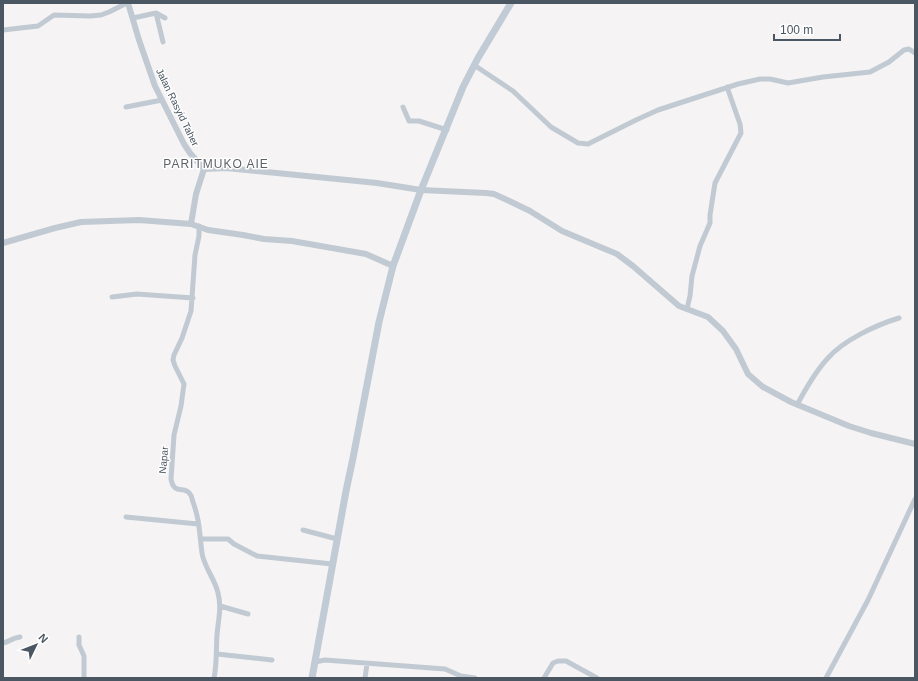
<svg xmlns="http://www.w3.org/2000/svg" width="918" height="681" viewBox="0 0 918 681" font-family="Arial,sans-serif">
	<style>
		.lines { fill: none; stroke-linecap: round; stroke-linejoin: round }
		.minor { stroke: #c1cad2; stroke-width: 5 }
		.tertiary { stroke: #c1cad2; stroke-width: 6 }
		.secondary { stroke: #c1cbd6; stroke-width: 7 }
		.labels { text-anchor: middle; stroke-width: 3; stroke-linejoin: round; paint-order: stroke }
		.street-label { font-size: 10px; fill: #4a5661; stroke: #fff }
		.quarter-label { font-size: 12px; letter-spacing: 1px; fill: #5f6368; stroke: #fff }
	</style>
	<rect width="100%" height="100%" fill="#f5f3f3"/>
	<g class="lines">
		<path class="minor" d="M156,13L163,42
			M133,18L156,13L165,18
			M3,30L38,26L54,15L90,16L101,15L109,12L127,3
			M474,65L513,91L551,127L578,143L588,144L636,120L658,110L738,84L760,79H770L788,83L823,77L870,72L889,62L904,50L909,49L915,53
			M126,107L162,100
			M403,107L409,121H419L447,130
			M199,226V236L195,255L191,311L182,338L174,355L173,360L175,366L184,384L181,406L174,435L171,479C174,496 185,485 190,494C192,496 192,500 193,502C200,522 199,530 202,553C204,567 215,579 218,593C222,608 218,621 217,635C216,650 217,664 214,678
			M112,297L137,294L193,298
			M687,309L690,296L692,276L700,246L710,223V215L715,183L741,133L740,124L727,87
			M797,405C806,388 815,372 828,358C844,340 876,325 899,318
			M126,517L198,524
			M303,530L337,539
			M201,539H228L234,544L257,556L332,564
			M220,606L248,614
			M79,637V645L84,656V678
			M3,643C10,642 11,638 20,637
			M217,654L272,660
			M315,662L325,660L445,669L461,676L475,678
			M365,678L367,664
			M544,678L553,663L558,661H566L597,678
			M826,678L868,600L915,499"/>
		<path class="tertiary" d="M128,3L139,40L155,86L184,144L190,153L204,169
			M204,169L226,168L377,183L421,190L486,193L494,194L505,199L530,211L562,231L617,254L633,266L679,306L708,317L723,331L736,349L748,374L763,387L791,402L849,426L871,433L915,444
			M191,224L196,194L204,169
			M3,243L55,228L81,222L139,220L191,224L208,230L243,235L264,239L292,241L366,254L393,266"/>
		<path class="secondary" d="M312,678L346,491L353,458L379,322L393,266L421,190L463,87L478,58L511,3"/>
	</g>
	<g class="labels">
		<g class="street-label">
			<text transform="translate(178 107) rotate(64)" y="4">Jalan Rasyid Taher</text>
			<text transform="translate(163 460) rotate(-85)" y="4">Napar</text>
		</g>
		<g class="quarter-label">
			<text x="216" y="168">PARITMUKO AIE</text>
		</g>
	</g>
	<rect width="918" height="681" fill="none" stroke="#4a5661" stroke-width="8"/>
	<g transform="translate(36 645) rotate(47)" stroke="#ffffff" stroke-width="3" paint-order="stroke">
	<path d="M0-3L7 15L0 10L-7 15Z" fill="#4a5661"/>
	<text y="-6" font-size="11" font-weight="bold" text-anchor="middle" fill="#4a5661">N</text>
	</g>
	<path d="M774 34v6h66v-6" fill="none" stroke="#4a5661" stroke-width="2"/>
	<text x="780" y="34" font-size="12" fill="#4a5661" stroke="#ffffff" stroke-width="3" paint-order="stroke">100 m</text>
</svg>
